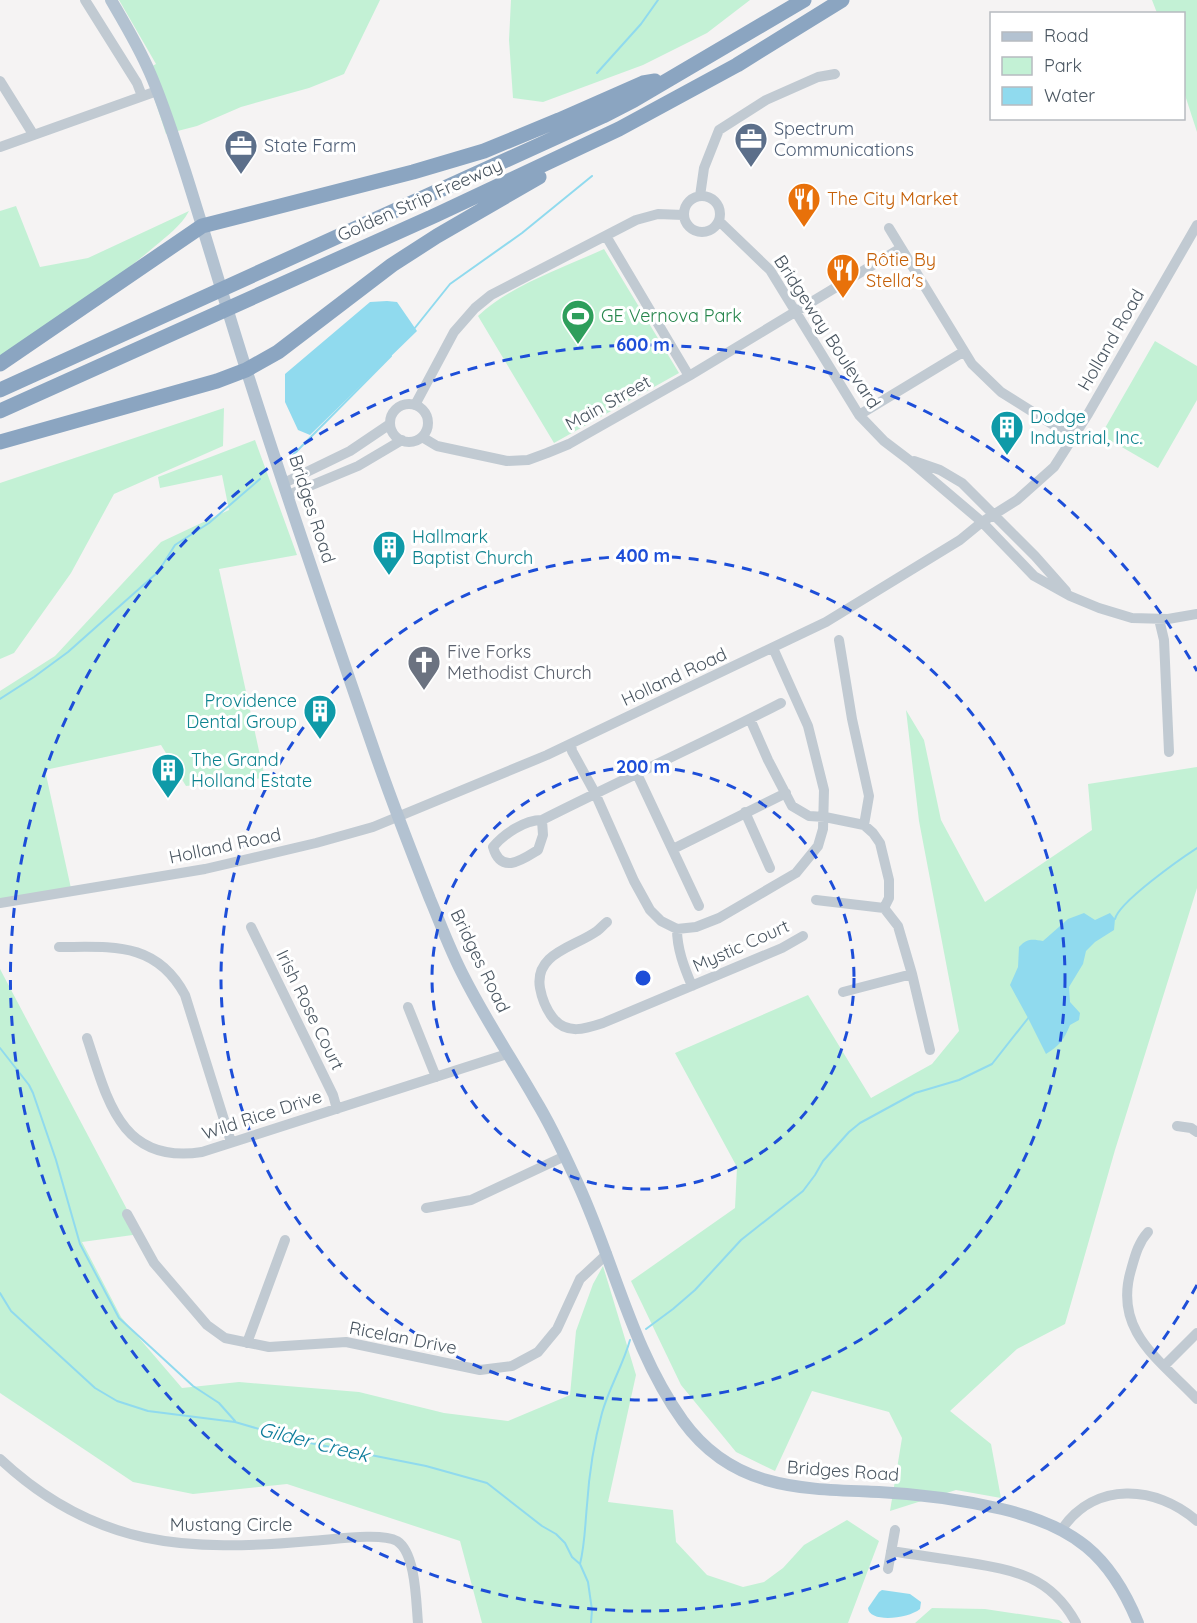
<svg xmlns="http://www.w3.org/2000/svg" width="1197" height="1623" viewBox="0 0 1197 1623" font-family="Quicksand,sans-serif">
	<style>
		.green { fill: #c3f1d5 }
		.water { fill: #90daee }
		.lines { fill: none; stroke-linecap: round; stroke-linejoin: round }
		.stream { stroke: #90daee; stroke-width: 2 }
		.minor { stroke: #c1cad2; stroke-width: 10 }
		.major { stroke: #b3c2d1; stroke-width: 12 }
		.highway { stroke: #8ba5c1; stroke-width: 15 }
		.ring { fill: none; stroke: #1d4ed8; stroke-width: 3; stroke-dasharray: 10 8 }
		.labels { text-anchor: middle; stroke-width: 6; stroke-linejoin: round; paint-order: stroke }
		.service-label { font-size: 18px; fill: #4e5e75; stroke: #fff; text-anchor: start }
		.food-label { font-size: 18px; fill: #c56008; stroke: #fff; text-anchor: start }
		.street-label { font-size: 18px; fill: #4a5661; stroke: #fff }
		.leisure-label { font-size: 18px; fill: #27864d; stroke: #fff; text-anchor: start }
		.culture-label { font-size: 18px; fill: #0d838f; stroke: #fff; text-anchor: start }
		.worship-label { font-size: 18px; fill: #5b616d; stroke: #fff; text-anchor: start }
		.water-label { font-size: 20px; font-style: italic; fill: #0c7c9b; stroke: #fff }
		.centre { fill: #1d4ed8; stroke: #fff; stroke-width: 3 }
		.ring-label { font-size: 18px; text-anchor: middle; font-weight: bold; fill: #1d4ed8; stroke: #fff; stroke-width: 6; stroke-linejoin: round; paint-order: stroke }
	</style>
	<rect width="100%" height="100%" fill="#f5f3f3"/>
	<path class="green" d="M119,0H380L344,74L309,88L241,107L197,126L166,134L145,70L156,64Z
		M511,0H750L707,33L643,65L543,102L513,98L509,40Z
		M1152,0H1197V132L1184,92V14L1157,13Z
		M16,206L40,267L88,258L189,211C181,226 167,236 154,247C106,288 53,323 0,357V211Z
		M604,249L679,373L554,443L478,316C511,285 563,268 604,249Z
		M1155,341L1197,366V400L1158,468L1101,435Z
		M224,408L223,446L114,494L71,573L14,653L0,659V483Z
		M255,440L297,555L219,569L265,778L186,786L161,745L45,770L72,893L0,904V691L55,656L161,542L229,510L222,475L160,488L158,477Z
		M906,710L924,740L941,820L985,902L1092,830L1088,784L1197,767V888L1115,1150L1065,1324L1017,1349L950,1411L991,1444L1001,1498L956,1490L890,1511L902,1438L889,1412L812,1391L775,1471L736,1452L681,1385L631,1281L735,1208L737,1167L675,1053L808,995L871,1098L932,1064L959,1031L919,821Z
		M0,969L140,1234L82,1242L121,1317L182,1388L239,1382L359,1392L444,1413L508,1421L570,1395L576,1331L593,1284L603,1266L636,1375L608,1502L673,1510L676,1542L707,1575L743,1587L764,1582L783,1568L804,1545L847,1520L879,1541L848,1623H482L460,1541L287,1484L193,1494L133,1482L0,1393Z
		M932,1608L985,1609L1059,1620L1063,1623H915Z"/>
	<path class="water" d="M387,301L397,302L417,331L310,435L298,430L285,402V374L370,302Z
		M1084,913L1095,920L1110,913L1115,919L1114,930L1095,942L1086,951L1083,964L1069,987L1070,1002L1080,1013L1079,1020L1070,1025C1064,1040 1059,1046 1046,1054L1028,1018L1010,985L1018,967L1019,947C1027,938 1033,939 1043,941L1068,919Z
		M882,1590L910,1594L921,1602L920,1609C908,1619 869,1623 868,1608L879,1592Z"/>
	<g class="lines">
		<path class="stream" d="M597,73L641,24L658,0
			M414,329L450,284L522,233L592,176
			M292,456L391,356
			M0,699L34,677L68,652L158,572L175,545L209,523L260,479
			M1115,919C1119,902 1180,859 1197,848
			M0,1048L29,1085L33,1093L56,1160L80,1244L119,1318L193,1386L219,1403L235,1421
			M0,1293L11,1311L95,1388L117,1401L148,1411L235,1422L300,1441L426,1466L487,1483L542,1526L556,1534L565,1543L572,1557L580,1564L588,1582L592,1610L591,1623
			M646,1329L673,1309L695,1290L741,1240L803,1191L815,1175L823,1161L849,1132L860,1123L915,1093L959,1080L992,1064L1029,1017
			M580,1564C585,1544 585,1525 587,1505C589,1475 594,1442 602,1413C609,1388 623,1365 630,1340"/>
		<path class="minor" d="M85,0L137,83L142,96
			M0,81L33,134
			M0,147L157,91
			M684 214a18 18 0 1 1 36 0a18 18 0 1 1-36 0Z
			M700,196L704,168L719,130L766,100L818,77L835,74
			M719,221L770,270L859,415L884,441L909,460L982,522L1034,576L1070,596L1099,608L1132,618L1168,619L1197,614
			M889,228L972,364L1001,392L1074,438
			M606,236L689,376
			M390 423a19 19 0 1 1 38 0a19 19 0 1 1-38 0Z
			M415,405L454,332L475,308L491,295L636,220L658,214L683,215
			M859,415L963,352
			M422,437L437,446L507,461L528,460L547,453L569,444L689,376L901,248
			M914,461L940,470L962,483L1035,556L1066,591
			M284,483L350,451L390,424
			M288,495L358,466L402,440
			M1159,619L1164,640L1169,752
			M839,640L852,719L869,796L864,825
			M750,719L768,760L792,806L809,816L825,817L864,825L873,833L880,843L889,880V898L884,908
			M571,744L572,751L595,793L634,881L650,910L661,921L677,929L696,927L719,918L796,873L818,846L823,829L824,790L808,726L773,648
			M637,774L699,906
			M745,812L770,868
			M542,820C524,820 504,834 493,847C501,875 522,860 538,850L543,835L542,820C621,780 702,744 781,703
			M673,849L786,793
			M816,900L884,908
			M0,903L205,869L316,843L373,827L547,755L826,622L960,540L982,522L1017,500L1054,467L1088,414L1197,225
			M884,908L898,926L912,974L930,1050
			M607,922C603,925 600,929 597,931C575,947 534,953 540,988C542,999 546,1009 553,1018C567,1035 585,1029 603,1023L782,948L803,936
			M251,927L333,1095L337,1109
			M677,929C677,949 684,967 692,986
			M59,947C112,947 156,941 185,995L231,1142
			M843,992L912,974
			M408,1007L436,1077
			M87,1038C107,1098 120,1165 202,1152L507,1054
			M1177,1126L1191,1128L1197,1132
			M426,1208L471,1200L565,1156
			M127,1214L154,1263L207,1325L225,1338L269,1347L346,1342L480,1370L512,1366L538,1352L557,1329L580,1279L607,1254
			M1148,1232C1138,1243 1135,1256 1131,1270C1113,1331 1160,1360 1197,1399
			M247,1343L285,1240
			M1165,1365L1197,1333
			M0,1459C95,1548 188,1552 311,1541C331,1540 381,1532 397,1541C416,1553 416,1602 418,1623
			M1062,1529C1095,1481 1156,1485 1197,1521
			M891,1551C915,1555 940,1558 964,1562C1013,1570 1050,1575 1076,1623
			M888,1569L895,1530"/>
		<path class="major" d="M111,0C125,24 139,47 150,73C164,105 174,138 185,171C206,237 225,303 246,369C287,498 331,626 375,753C392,802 411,851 430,899C441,925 450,950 463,975C485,1019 512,1059 536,1101C552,1127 565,1156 578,1184C614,1262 632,1350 683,1421C733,1490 802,1489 879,1492C920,1494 962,1500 1002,1509C1073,1526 1110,1554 1138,1623"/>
		<path class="highway" d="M0,364L202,226L413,172L484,151L559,120L643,83L655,81
			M0,390L603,116L634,100L804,0
			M0,411L436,215L619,129L737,65L842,0
			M0,442L217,381L246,370L278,352L392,265L437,236L539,177"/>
	</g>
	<g class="ring">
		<circle cx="643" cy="978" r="211"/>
		<circle cx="643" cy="978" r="422"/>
		<path d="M1197 1285A633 633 0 1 1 1197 671"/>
	</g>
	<defs>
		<symbol id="office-pin" viewBox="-11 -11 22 30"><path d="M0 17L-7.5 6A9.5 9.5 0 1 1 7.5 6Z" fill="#5c6f8a" stroke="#fff"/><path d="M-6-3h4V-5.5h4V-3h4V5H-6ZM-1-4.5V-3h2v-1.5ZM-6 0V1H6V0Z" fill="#fff"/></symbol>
		<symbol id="restaurant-pin" viewBox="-11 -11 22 30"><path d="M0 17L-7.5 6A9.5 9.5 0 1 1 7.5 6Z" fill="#e8710a" stroke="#fff"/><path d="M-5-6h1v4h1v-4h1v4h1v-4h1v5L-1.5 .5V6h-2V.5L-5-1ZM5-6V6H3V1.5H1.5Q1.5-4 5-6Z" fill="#fff"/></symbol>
		<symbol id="stadium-pin" viewBox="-11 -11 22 30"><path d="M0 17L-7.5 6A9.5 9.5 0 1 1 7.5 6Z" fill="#2e9e5b" stroke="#fff"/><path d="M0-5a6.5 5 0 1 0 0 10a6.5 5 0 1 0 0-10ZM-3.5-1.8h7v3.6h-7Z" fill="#fff"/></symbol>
		<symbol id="building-pin" viewBox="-11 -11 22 30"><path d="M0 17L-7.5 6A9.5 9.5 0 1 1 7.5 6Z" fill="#0f9aa8" stroke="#fff"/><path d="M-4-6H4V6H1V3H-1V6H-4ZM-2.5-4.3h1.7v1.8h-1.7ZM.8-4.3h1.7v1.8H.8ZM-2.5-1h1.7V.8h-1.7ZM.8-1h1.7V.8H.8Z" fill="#fff"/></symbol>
		<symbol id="church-pin" viewBox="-11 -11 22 30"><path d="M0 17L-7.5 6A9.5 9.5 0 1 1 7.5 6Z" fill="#6b7280" stroke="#fff"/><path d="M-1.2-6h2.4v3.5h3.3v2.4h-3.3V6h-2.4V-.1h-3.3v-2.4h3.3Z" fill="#fff"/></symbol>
	</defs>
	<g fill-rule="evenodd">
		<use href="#office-pin" x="732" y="120" width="38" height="52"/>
		<use href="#office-pin" x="222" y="127" width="38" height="52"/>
		<use href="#restaurant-pin" x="785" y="180" width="38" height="52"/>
		<use href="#restaurant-pin" x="824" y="251" width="38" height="52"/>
		<use href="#stadium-pin" x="559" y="297" width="38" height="52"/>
		<use href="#building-pin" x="988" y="408" width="38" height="52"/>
		<use href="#building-pin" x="370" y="528" width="38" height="52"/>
		<use href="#church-pin" x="405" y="643" width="38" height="52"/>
		<use href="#building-pin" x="301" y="692" width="38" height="52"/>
		<use href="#building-pin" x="149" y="751" width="38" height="52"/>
	</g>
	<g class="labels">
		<g class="service-label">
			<text x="774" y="135">Spectrum<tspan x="774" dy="21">Communications</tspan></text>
			<text x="264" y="152">State Farm</text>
		</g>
		<g class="food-label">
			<text x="827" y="205">The City Market</text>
			<text x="866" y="266">Rôtie By<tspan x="866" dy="21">Stella's</tspan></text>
		</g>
		<g class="street-label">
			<text transform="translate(420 200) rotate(-24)" y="6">Golden Strip Freeway</text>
			<text transform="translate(827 332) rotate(57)" y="6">Bridgeway Boulevard</text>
			<text transform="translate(1111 340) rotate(-60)" y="6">Holland Road</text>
			<text transform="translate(608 403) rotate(-29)" y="6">Main Street</text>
			<text transform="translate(312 509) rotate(72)" y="6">Bridges Road</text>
			<text transform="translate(674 677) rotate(-25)" y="6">Holland Road</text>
			<text transform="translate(225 846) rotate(-12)" y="6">Holland Road</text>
			<text transform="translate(741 946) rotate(-24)" y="6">Mystic Court</text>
			<text transform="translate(480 961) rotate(64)" y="6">Bridges Road</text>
			<text transform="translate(310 1010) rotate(64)" y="6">Irish Rose Court</text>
			<text transform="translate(262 1115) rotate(-18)" y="6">Wild Rice Drive</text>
			<text transform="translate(403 1338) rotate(11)" y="6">Ricelan Drive</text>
			<text transform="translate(843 1471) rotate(4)" y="6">Bridges Road</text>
			<text x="231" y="1531">Mustang Circle</text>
		</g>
		<g class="leisure-label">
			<text x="601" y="322">GE Vernova Park</text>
		</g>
		<g class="culture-label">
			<text x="1030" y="423">Dodge<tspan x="1030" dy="21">Industrial, Inc.</tspan></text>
			<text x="412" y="543">Hallmark<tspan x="412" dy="21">Baptist Church</tspan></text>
			<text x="297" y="707" text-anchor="end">Providence<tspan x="297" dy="21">Dental Group</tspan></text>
			<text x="191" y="766">The Grand<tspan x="191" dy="21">Holland Estate</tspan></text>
		</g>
		<g class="worship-label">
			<text x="447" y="658">Five Forks<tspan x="447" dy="21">Methodist Church</tspan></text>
		</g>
		<g class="water-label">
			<text transform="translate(314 1442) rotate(14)" y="7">Gilder Creek</text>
		</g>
	</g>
	<circle cx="643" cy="978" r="9" class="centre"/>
	<g class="ring-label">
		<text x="643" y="351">600 m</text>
		<text x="643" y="562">400 m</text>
		<text x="643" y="773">200 m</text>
	</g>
	<rect x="990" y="12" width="195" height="108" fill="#ffffff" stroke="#b7bbc0" stroke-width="1.5"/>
	<rect x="1002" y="32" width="30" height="9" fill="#b3c2d1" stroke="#b7bbc0" stroke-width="1.5"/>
	<text x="1044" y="42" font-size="18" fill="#4a5661">Road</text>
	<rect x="1002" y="57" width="30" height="18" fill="#c3f1d5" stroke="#b7bbc0" stroke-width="1.5"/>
	<text x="1044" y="72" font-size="18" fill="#4a5661">Park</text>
	<rect x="1002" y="87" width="30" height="18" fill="#90daee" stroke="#b7bbc0" stroke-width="1.5"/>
	<text x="1044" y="102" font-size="18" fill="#4a5661">Water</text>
</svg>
